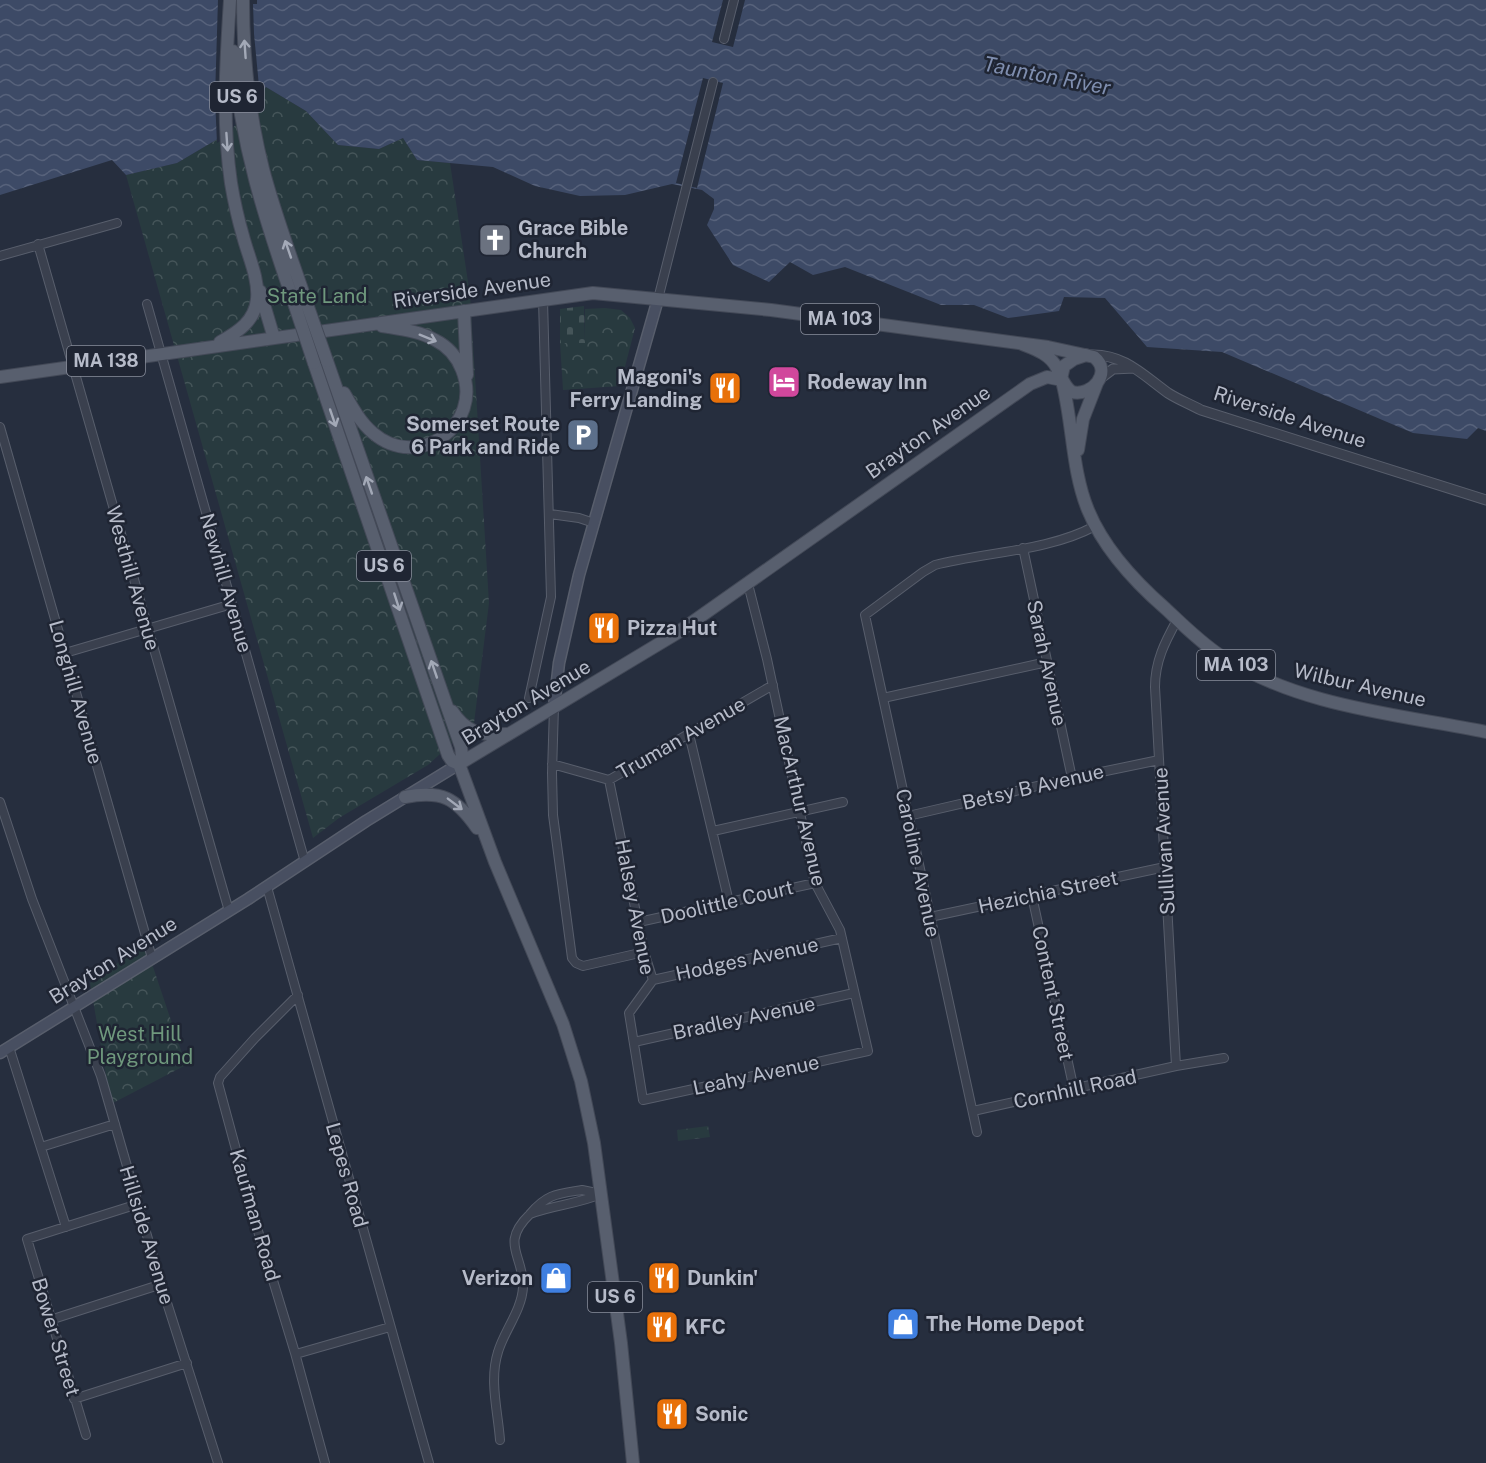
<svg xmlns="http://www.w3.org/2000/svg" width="1486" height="1463" viewBox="0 0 1486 1463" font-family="'Public Sans',sans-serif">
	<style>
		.forest { fill: url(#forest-crowns) }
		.cemetery { fill: url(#cemetery-stones) }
		.water { fill: url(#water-waves) }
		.pier { fill: #262e3e }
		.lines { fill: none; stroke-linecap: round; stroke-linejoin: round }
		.minor-casing { stroke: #585e6c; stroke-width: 10 }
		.tertiary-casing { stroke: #585e6c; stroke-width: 11 }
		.secondary-casing { stroke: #585e6c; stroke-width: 13 }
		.primary-casing { stroke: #434957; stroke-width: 14 }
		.minor { stroke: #3a404e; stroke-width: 8 }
		.tertiary { stroke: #3a404e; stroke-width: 9 }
		.secondary { stroke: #484f61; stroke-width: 10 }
		.primary { stroke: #585f6e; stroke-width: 12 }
		.primary-bridge-casing { stroke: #434957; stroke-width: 14; stroke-linecap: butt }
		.primary-bridge { stroke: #585f6e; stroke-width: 12 }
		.oneway { stroke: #a3a9b7 }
		.labels { text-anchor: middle; stroke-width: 5; stroke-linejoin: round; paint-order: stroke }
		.shield { fill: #1f2533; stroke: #898e9c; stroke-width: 1.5 }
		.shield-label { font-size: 18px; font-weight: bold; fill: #b6bbc9 }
		.poi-label { font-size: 20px; font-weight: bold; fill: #b6bbc9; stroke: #1f2533; text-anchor: start }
		.street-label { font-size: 20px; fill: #b6bbc9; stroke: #1f2533 }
		.park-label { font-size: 20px; fill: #6f987d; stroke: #1f2533 }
		.water-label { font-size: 21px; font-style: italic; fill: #7f8eaf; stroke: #1f2533 }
	</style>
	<defs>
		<pattern id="forest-crowns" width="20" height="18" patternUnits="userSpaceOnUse" patternTransform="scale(1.5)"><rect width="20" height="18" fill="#283a3f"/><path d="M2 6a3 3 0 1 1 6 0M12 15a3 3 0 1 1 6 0" fill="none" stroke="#455559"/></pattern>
		<pattern id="cemetery-stones" width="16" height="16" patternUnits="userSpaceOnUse" patternTransform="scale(1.5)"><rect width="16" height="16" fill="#283a3f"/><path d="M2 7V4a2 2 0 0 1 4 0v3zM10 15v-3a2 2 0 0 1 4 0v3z" fill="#455559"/></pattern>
		<pattern id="water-waves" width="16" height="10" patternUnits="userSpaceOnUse" patternTransform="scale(1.5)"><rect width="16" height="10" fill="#3d4a66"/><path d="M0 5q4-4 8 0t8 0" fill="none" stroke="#57627b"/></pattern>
	</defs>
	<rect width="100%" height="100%" fill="#262e3e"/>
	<path class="forest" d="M266,87L306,111L338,145L379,149L403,138L417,160L450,163L470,295L489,603L474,723L428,765L339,818L313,838L126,175L177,163L221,137Z
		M605,308L621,310L630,318L635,328L620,386L563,390L560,343L585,342V309Z
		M145,943L186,1065L111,1104L90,983Z
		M708,1126L710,1137L678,1141L677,1130Z"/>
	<path class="cemetery" d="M584,306L585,343H560V309Z"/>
	<path class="water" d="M0,0H1486V431L1478,428L1467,439L1413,433L1222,352L1147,347L1105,298L1064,297L1059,311L1008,318L974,305H941L845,267L813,275L790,262L769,282L733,265L707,225L714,209V199L702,190L672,184L625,195L580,196L535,186L493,167L417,160L403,138L379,149L338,145L306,111L266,87L221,137L177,163L126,175L112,160L0,195Z"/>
	<path class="pier" d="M218,0H257V4H253L254,34L260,97L223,139L217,143L215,98Z
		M723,0H745L733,47L712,42Z
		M703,78L723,83L697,188L676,183Z"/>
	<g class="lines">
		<defs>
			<path id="minor" d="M724,39L734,0
				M38,244L229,911
				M0,256L117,223
				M658,299L713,82
				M147,304L305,862
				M0,427L152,958
				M550,514L579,518L594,523
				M1023,548L1072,778
				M65,653L232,604
				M529,698L551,597L543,300
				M883,698L1047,662
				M554,707L552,773L553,815L572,958L576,963L583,966L644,952
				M689,734L729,902
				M552,764L609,780L773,685
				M609,780L644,952L653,980L629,1013L643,1100L868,1051L840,930L815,883L767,659L748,584
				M0,802L32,899L101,1076L161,1284L218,1463
				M908,816L1072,778L1159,760
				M713,831L843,802
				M267,887L429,1463
				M1032,896L1074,1090
				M930,917L1165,867
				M639,922L815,883
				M653,980L842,938
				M298,995L255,1038L220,1077L218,1083L258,1231L295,1353L325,1463
				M634,1042L854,993
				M9,1047L66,1227
				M1176,1066L1155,687C1155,661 1165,642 1177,620
				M973,1111L1176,1066L1224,1058
				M977,1132L865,615L923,572L935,565C986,552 1049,551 1095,526
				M41,1147L115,1124
				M582,1190L601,1194C578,1204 553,1205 530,1214C547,1194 557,1194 582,1190Z
				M50,1320L162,1284
				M296,1354L390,1327
				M74,1399L187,1363
				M86,1435L27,1239L138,1204
				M500,1440C498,1412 489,1380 498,1352C504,1331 522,1310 523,1287C524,1255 499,1244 530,1214"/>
			<path id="tertiary" d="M1091,355C1124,354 1143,375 1168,393C1179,400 1190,404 1201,410L1486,500
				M1101,378L1113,369L1134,368"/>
			<path id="secondary" d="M554,707L559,663L579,575L658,299
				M0,1053L248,899L366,821L459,764"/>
			<path id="primary" d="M243,0C243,57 249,114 263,169C275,215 292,259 307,304
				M233,51C240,143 265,220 295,306
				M260,291L274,338
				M464,311L467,375
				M220,342C238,332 255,321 257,299C259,278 248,256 243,236C238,219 234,201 231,183C222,122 226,61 230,0
				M327,361L461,747L462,756L459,764
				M314,363L448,755L452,761L459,764
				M0,377L593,293L771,310L1048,347L1094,357C1113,372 1092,397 1072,392C1063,386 1062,377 1057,368C1050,354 1035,349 1022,344
				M1061,379L1064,366L1074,359L1086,355
				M1063,385C1073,426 1072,471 1088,510C1104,549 1135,582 1166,609C1184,626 1201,643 1221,656C1300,707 1397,714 1486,732
				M344,393C352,407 360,422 373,433C418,472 484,425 462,370C457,357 447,346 435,340C419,331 399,329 382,326
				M1078,450L1083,419L1097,383
				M452,711C466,733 482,736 506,734
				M459,764L495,862L563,1024L581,1081L594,1143L621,1343L633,1463
				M459,764L677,633L1030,384L1047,377L1062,380
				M405,797C442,790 456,798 477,828"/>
		</defs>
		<use href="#minor" class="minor-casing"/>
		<use href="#tertiary" class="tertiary-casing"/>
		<use href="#secondary" class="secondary-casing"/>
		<use href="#primary" class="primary-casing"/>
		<use href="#minor" class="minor"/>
		<use href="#tertiary" class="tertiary"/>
		<use href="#secondary" class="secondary"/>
		<use href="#primary" class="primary"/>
		<defs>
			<path id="primary-bridge" d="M307,304L327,361
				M295,306L314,363"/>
		</defs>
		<use href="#primary-bridge" class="primary-bridge-casing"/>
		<use href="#primary-bridge" class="primary-bridge"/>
	</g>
	<defs><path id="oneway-shaft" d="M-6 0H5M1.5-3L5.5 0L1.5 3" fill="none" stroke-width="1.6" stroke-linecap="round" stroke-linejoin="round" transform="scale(1.5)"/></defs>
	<g class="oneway">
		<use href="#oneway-shaft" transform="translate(245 49) rotate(-94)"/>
		<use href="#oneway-shaft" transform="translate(227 142) rotate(86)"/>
		<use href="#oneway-shaft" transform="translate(288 249) rotate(-109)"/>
		<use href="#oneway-shaft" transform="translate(428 338) rotate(22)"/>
		<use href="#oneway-shaft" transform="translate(333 418) rotate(71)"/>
		<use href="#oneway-shaft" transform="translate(369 485) rotate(-109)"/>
		<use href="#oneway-shaft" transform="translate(397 602) rotate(72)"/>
		<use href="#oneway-shaft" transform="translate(434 669) rotate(-109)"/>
		<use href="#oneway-shaft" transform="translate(455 804) rotate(37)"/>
	</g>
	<defs>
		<symbol id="church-square" viewBox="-11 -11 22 22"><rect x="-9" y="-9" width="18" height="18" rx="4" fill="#6b7280" stroke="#1f2533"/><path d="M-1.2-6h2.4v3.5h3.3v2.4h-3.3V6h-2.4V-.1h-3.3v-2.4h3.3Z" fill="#fff"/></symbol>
		<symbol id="hotel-square" viewBox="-11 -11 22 22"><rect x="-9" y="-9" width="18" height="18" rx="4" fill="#d1479c" stroke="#1f2533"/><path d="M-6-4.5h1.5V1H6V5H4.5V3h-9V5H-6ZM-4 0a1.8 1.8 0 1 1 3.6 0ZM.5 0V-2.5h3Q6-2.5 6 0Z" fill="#fff"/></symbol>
		<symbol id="restaurant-square" viewBox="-11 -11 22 22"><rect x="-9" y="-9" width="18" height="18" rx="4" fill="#e8710a" stroke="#1f2533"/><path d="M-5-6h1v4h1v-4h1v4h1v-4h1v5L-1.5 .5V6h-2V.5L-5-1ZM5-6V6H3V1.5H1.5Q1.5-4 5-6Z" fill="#fff"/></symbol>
		<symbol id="parking-square" viewBox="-11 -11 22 22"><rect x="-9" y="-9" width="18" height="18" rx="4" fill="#5c6f8a" stroke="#1f2533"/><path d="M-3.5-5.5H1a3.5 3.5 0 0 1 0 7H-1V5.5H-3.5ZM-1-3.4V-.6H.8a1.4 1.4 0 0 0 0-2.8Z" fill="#fff"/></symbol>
		<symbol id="shop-square" viewBox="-11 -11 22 22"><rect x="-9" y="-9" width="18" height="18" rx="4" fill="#3f7fe0" stroke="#1f2533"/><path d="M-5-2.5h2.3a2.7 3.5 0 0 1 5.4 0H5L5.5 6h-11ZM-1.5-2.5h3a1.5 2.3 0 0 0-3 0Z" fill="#fff"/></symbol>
	</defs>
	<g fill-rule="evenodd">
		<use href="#church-square" x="476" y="221" width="38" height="38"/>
		<use href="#hotel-square" x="765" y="363" width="38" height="38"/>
		<use href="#restaurant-square" x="706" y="369" width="38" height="38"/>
		<use href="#parking-square" x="564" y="416" width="38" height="38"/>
		<use href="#restaurant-square" x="585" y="609" width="38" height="38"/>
		<use href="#shop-square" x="537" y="1259" width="38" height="38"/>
		<use href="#restaurant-square" x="645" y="1259" width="38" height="38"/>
		<use href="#shop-square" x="884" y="1305" width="38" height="38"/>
		<use href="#restaurant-square" x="643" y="1308" width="38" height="38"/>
		<use href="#restaurant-square" x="653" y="1395" width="38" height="38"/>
	</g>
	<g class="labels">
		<g class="shield">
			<rect x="210" y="82" width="54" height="30" rx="4.5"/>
			<rect x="801" y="304" width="78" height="30" rx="4.5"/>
			<rect x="67" y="346" width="78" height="30" rx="4.5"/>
			<rect x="357" y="551" width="54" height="30" rx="4.5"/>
			<rect x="1197" y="650" width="78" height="30" rx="4.5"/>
			<rect x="588" y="1282" width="54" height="30" rx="4.5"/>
		</g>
		<g class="shield-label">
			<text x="237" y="103">US 6</text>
			<text x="840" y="325">MA 103</text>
			<text x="106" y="367">MA 138</text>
			<text x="384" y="572">US 6</text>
			<text x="1236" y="671">MA 103</text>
			<text x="615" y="1303">US 6</text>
		</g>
		<g class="poi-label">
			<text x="518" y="235">Grace Bible<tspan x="518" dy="23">Church</tspan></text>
			<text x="702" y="384" text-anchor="end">Magoni's<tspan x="702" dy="23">Ferry Landing</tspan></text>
			<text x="807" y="389">Rodeway Inn</text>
			<text x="560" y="431" text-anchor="end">Somerset Route<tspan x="560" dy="23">6 Park and Ride</tspan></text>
			<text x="627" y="635">Pizza Hut</text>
			<text x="533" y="1285" text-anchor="end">Verizon</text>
			<text x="687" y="1285">Dunkin'</text>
			<text x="926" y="1331">The Home Depot</text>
			<text x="685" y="1334">KFC</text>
			<text x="695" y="1421">Sonic</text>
		</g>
		<g class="street-label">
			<text transform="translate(472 290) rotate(-8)" y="7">Riverside Avenue</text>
			<text transform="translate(1290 417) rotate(18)" y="7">Riverside Avenue</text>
			<text transform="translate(928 432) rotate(-35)" y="7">Brayton Avenue</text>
			<text transform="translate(133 578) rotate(74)" y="7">Westhill Avenue</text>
			<text transform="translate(226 583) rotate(74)" y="7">Newhill Avenue</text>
			<text transform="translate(1047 663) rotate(78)" y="7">Sarah Avenue</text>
			<text transform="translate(1360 685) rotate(13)" y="7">Wilbur Avenue</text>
			<text transform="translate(76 692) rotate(74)" y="7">Longhill Avenue</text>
			<text transform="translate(526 702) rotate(-31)" y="7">Brayton Avenue</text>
			<text transform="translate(681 738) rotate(-30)" y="7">Truman Avenue</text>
			<text transform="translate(1033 787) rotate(-13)" y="7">Betsy B Avenue</text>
			<text transform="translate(800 801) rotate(77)" y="7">MacArthur Avenue</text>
			<text transform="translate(1164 841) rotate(-93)" y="7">Sullivan Avenue</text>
			<text transform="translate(918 863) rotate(78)" y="7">Caroline Avenue</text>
			<text transform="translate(1048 892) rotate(-12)" y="7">Hezichia Street</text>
			<text transform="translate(727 902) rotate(-13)" y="7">Doolittle Court</text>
			<text transform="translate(635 907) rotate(79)" y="7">Halsey Avenue</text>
			<text transform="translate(747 959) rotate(-12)" y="7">Hodges Avenue</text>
			<text transform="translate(113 960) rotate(-32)" y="7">Brayton Avenue</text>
			<text transform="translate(1053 993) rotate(78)" y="7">Content Street</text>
			<text transform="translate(744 1018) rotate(-12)" y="7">Bradley Avenue</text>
			<text transform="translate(756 1075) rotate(-12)" y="7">Leahy Avenue</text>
			<text transform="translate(1075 1089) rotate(-12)" y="7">Cornhill Road</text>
			<text transform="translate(347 1175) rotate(74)" y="7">Lepes Road</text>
			<text transform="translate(255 1215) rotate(74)" y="7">Kaufman Road</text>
			<text transform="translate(147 1235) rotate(73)" y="7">Hillside Avenue</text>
			<text transform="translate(56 1337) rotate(73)" y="7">Bower Street</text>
		</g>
		<g class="park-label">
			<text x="317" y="303">State Land</text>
			<text x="140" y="1041">West Hill<tspan x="140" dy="23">Playground</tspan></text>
		</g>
		<g class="water-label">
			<text transform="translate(1047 76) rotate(11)" y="7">Taunton River</text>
		</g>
	</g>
</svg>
